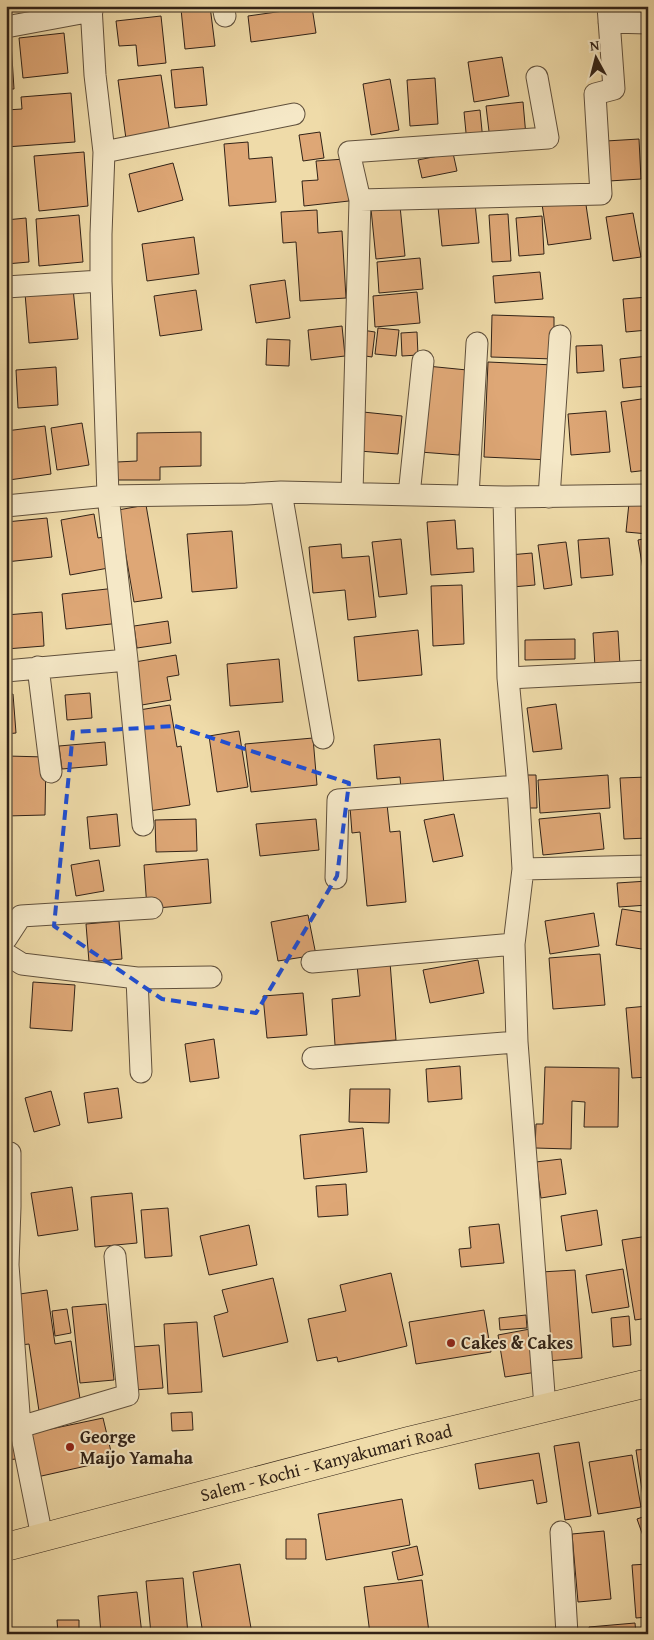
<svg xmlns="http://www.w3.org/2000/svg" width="654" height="1640" viewBox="0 0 654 1640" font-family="'Gentium Book Plus',serif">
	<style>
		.building { fill: #dea776; stroke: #312217 }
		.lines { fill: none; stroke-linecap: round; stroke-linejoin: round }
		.street-casing { stroke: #60503c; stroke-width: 23 }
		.primary-casing { stroke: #312217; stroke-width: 29 }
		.street { stroke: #f5e8c7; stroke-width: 21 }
		.primary { stroke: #efdba9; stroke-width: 28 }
		.marked { fill: none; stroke: #1d4ed8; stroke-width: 4; stroke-dasharray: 10 6; stroke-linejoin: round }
		.poi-dot { fill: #8f2418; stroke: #f5e8c7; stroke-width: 2 }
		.labels { text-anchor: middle; stroke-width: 4; stroke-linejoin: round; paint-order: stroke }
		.poi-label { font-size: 18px; font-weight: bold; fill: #312217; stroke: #f5e8c7; text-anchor: start }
		.street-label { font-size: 18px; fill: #312217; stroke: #f5e8c7 }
	</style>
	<rect width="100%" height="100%" fill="#efdba9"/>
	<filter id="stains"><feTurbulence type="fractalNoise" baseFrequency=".004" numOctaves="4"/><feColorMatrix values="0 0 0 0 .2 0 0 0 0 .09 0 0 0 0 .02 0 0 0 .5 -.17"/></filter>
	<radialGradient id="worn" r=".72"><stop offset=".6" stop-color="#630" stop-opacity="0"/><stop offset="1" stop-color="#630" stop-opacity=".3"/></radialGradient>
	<path class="building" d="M202,6H210L215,46L185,49L181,9Z
		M236,6H263L237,10Z
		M312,7L316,33L251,42L248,16Z
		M161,16L166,63L138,66L136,45L119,46L116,21Z
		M64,33L68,73L23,78L19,38Z
		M6,42H11L14,89H6Z
		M502,57L509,96L474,102L468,62Z
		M203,67L207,105L175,108L171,70Z
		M161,75L170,133L126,139L118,80Z
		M435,78L438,124L410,126L407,80Z
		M390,79L399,130L371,135L363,84Z
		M71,93L75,142L6,147V110L22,109L21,97Z
		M523,102L526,136L490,140L486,106Z
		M480,110L483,141L467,143L464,112Z
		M320,132L324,158L303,161L299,135Z
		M639,139L641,179L609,181L606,141Z
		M248,142L249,159L272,157L276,202L229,206L224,144Z
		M84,152L88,206L39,211L34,156Z
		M453,153L457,171L422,178L418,160Z
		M345,159L349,201L304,206L302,181L318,180L316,161Z
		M173,163L183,200L138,212L129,174Z
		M585,198L591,239L548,245L542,204Z
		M475,203L479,243L442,246L438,207Z
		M400,206L405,256L376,259L371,209Z
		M317,210L318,233L342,231L346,298L300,301L296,242L283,243L281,212Z
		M633,213L641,257L613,261L606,217Z
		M508,214L511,261L492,262L489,215Z
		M79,215L83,262L39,266L36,219Z
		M542,216L544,254L519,256L516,218Z
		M26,218L29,262L6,264V220Z
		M194,237L199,274L147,281L142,244Z
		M420,258L423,289L379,293L377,262Z
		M540,272L543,299L495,303L493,276Z
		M285,280L290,318L256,323L250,285Z
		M73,288L78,339L29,343L25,293Z
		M196,290L202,330L160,336L154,296Z
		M417,292L420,323L375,327L373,296Z
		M648,297V330L626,332L623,299Z
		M492,315L554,317V359L491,357Z
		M342,326L345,356L311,360L308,330Z
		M378,328L399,330L396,356L375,354Z
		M362,330L375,332L372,357L359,355Z
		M417,332L418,355L402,356L401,333Z
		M267,339L290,340L289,366L266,365Z
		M602,345L604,371L577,373L576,346Z
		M648,356V386L623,388L620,359Z
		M488,362L554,365L550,460L484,457Z
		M427,366L467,370L459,455L420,452Z
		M56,367L58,405L18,408L16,370Z
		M648,398V470L631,472L621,402Z
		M606,411L610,452L571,455L568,414Z
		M363,412L402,416L398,454L359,451Z
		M82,423L89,465L57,470L51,428Z
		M45,426L51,474L9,480L6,460V431Z
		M201,432V466L160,467V480H117V462L137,461V433Z
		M629,503L648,505V534L626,532Z
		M146,505L162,598L134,602L118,510Z
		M94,514L98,538L109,536L114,567L70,575L61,520Z
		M47,518L52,557L6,562V522Z
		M455,520L457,549L473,548L474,572L431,575L427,522Z
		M232,531L237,588L192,592L187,534Z
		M609,538L613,575L581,578L578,540Z
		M648,538V593H647L638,540Z
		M401,539L407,594L379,597L372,542Z
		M566,542L572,585L544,589L538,545Z
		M341,544L342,558L369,556L376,617L348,620L345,590L313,593L309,547Z
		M532,553L535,585L512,587L509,555Z
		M462,585L464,644L433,646L431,586Z
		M116,588L120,623L66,629L62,594Z
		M42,612L44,646L6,649V615Z
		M168,621L171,643L137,648L134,626Z
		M418,630L422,675L358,681L354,637Z
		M618,631L620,665L595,667L593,633Z
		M575,639V659L525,660V640Z
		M176,655L179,675L167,677L171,700L136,706L129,663Z
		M279,659L283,702L230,706L227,664Z
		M90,693L92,718L67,720L65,695Z
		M13,694L16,733L6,734V695Z
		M556,704L562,749L533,752L527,708Z
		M170,705L177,747L181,746L190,805L149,811L133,711Z
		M239,731L248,787L217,792L209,736Z
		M313,738L317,785L251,792L245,744Z
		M440,739L444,785L401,789L400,777L377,779L374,745Z
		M105,742L107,765L62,769L59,746Z
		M7,756L46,757L45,815L6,816Z
		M522,775H536L537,808H523Z
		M608,775L610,808L540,813L538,780Z
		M648,777V838L624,839L620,778Z
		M387,804L390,832L400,831L406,902L367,906L360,832L352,833L350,807Z
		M600,813L604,849L543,855L539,819Z
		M117,814L120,846L90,849L87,817Z
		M454,814L463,856L433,862L424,820Z
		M196,819L197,851L156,852L155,820Z
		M316,819L319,850L260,856L256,824Z
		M208,859L211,903L147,909L144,865Z
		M99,860L104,891L76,896L71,865Z
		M648,881V905L619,907L617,883Z
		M622,909L648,913V950L616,945Z
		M594,913L599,946L550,954L545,921Z
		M308,915L316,955L278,961L271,922Z
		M119,921L122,959L89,962L86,924Z
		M600,954L605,1005L553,1009L549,958Z
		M478,960L484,993L430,1003L423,970Z
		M390,962L396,1040L335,1045L332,999L360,996L357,965Z
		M33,982L75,985L72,1031L30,1028Z
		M303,993L307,1035L267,1038L263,996Z
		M648,1006V1077L632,1078L626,1008Z
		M214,1039L219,1078L190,1082L185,1044Z
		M460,1066L462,1099L428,1102L426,1069Z
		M545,1067L619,1068L618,1127H584L585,1102L572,1101L571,1149L535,1148L536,1124H543Z
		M118,1088L122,1118L88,1123L84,1093Z
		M350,1089H390L389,1123L349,1122Z
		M51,1091L60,1125L34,1132L25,1098Z
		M363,1128L367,1172L304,1179L300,1135Z
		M561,1159L566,1194L541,1198L536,1162Z
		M346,1184L348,1215L318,1217L316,1186Z
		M72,1187L78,1230L38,1236L31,1193Z
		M132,1193L137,1243L95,1247L91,1197Z
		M168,1208L172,1256L145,1258L141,1210Z
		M597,1210L602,1245L566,1251L561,1216Z
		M499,1224L504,1263L461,1267L459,1249L471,1248L469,1227Z
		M249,1225L257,1265L209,1275L200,1236Z
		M648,1236V1318L635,1320L622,1240Z
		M623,1269L629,1307L592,1313L586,1275Z
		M575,1270L582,1358L548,1361L541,1272Z
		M391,1273L407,1346L338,1362L337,1357L317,1361L308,1319L346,1311L340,1285Z
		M273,1278L288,1342L223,1357L214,1316L228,1312L222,1290Z
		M47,1290L55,1344L71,1341L81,1405L39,1411L29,1344L21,1345L13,1295Z
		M106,1304L114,1380L80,1383L72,1307Z
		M67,1309L71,1333L55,1336L52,1311Z
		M484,1310L491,1352L416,1364L409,1322Z
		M526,1315L527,1328L500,1330L499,1318Z
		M629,1316L631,1345L613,1347L611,1318Z
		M197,1322L202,1392L168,1394L164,1324Z
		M530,1329L537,1372L505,1377L498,1335Z
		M159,1345L163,1388L134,1390L131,1347Z
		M6,1406L16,1459L6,1460Z
		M192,1412L193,1430L172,1431L171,1413Z
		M103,1418L113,1460L37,1477L27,1434Z
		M579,1442L591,1516L565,1520L554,1446Z
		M648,1449V1502L644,1503L636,1450Z
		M539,1453L547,1502L537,1504L533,1480L479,1489L475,1464Z
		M632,1455L641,1507L598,1514L589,1462Z
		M402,1499L410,1545L326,1560L318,1514Z
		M648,1515V1546L647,1547L637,1519Z
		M604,1531L611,1599L578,1602L572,1534Z
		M286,1539H306V1559H286Z
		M417,1546L423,1575L398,1580L392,1552Z
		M240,1564L252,1634H203L193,1572Z
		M648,1564V1617L636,1618L632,1565Z
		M183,1578L188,1634H151L146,1581Z
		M422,1580L429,1632L417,1634H370L364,1587Z
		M137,1592L142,1634H101L98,1596Z
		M57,1620H79V1634H58Z
		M635,1623L636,1634H590L589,1627Z"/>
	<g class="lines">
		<defs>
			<path id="street" d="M223,6L225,16
				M609,22L648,23
				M6,27L92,11
				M104,152L294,114
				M360,200L601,194L595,94L614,89L608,6
				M6,287L101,281
				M281,492L323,738
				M352,493L360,200L349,152L548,138L537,77
				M409,495L423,361
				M468,496L477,343
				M504,497L508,678L518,786L523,869L514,944L517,1042L545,1407
				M549,497L560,336
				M6,506L108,496L246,494L281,492L504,497L648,495
				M127,660L143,825
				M38,667L51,772
				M6,671L127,660L108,496L101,281V234L104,152L95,75L91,6
				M508,678L648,671
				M523,869L648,866
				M336,878L338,800L518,786
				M6,939L21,916L152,908
				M6,954L22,964L137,978L211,977
				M312,962L514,944
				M137,978L141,1072
				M313,1058L517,1042
				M10,1153V1207L8,1265L20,1427L42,1537
				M20,1427L128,1395L115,1256
				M561,1532L567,1634"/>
			<g id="primary">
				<path id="s1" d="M6,1547L408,1441L648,1383"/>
			</g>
		</defs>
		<use href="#street" class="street-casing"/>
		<use href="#primary" class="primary-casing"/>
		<use href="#street" class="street"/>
		<use href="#primary" class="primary"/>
	</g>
	<path class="marked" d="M175,726L349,783L337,876L256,1013L162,999L54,926L73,732Z"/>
	<g class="poi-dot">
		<circle cx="451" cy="1343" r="5"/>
		<circle cx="70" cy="1447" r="5"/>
	</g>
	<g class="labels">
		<g class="poi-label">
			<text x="461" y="1349">Cakes &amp; Cakes</text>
			<text x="80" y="1443">George<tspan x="80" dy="21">Maijo Yamaha</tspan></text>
		</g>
		<g class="street-label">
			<text dy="6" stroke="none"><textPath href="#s1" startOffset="331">Salem - Kochi - Kanyakumari Road</textPath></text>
		</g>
	</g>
	<rect width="654" height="1640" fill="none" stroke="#efdba9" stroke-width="25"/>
	<rect x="8" y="8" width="639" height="1625" fill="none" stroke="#312217" stroke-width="2.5"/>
	<rect x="12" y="12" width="629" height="1615" fill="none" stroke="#312217"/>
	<g transform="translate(596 58) rotate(353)" stroke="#f5e8c7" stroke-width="4" paint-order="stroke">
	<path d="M0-4L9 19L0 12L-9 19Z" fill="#312217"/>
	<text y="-8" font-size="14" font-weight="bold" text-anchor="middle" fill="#312217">N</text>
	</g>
	<rect width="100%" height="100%" filter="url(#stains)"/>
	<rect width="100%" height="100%" fill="url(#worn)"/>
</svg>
